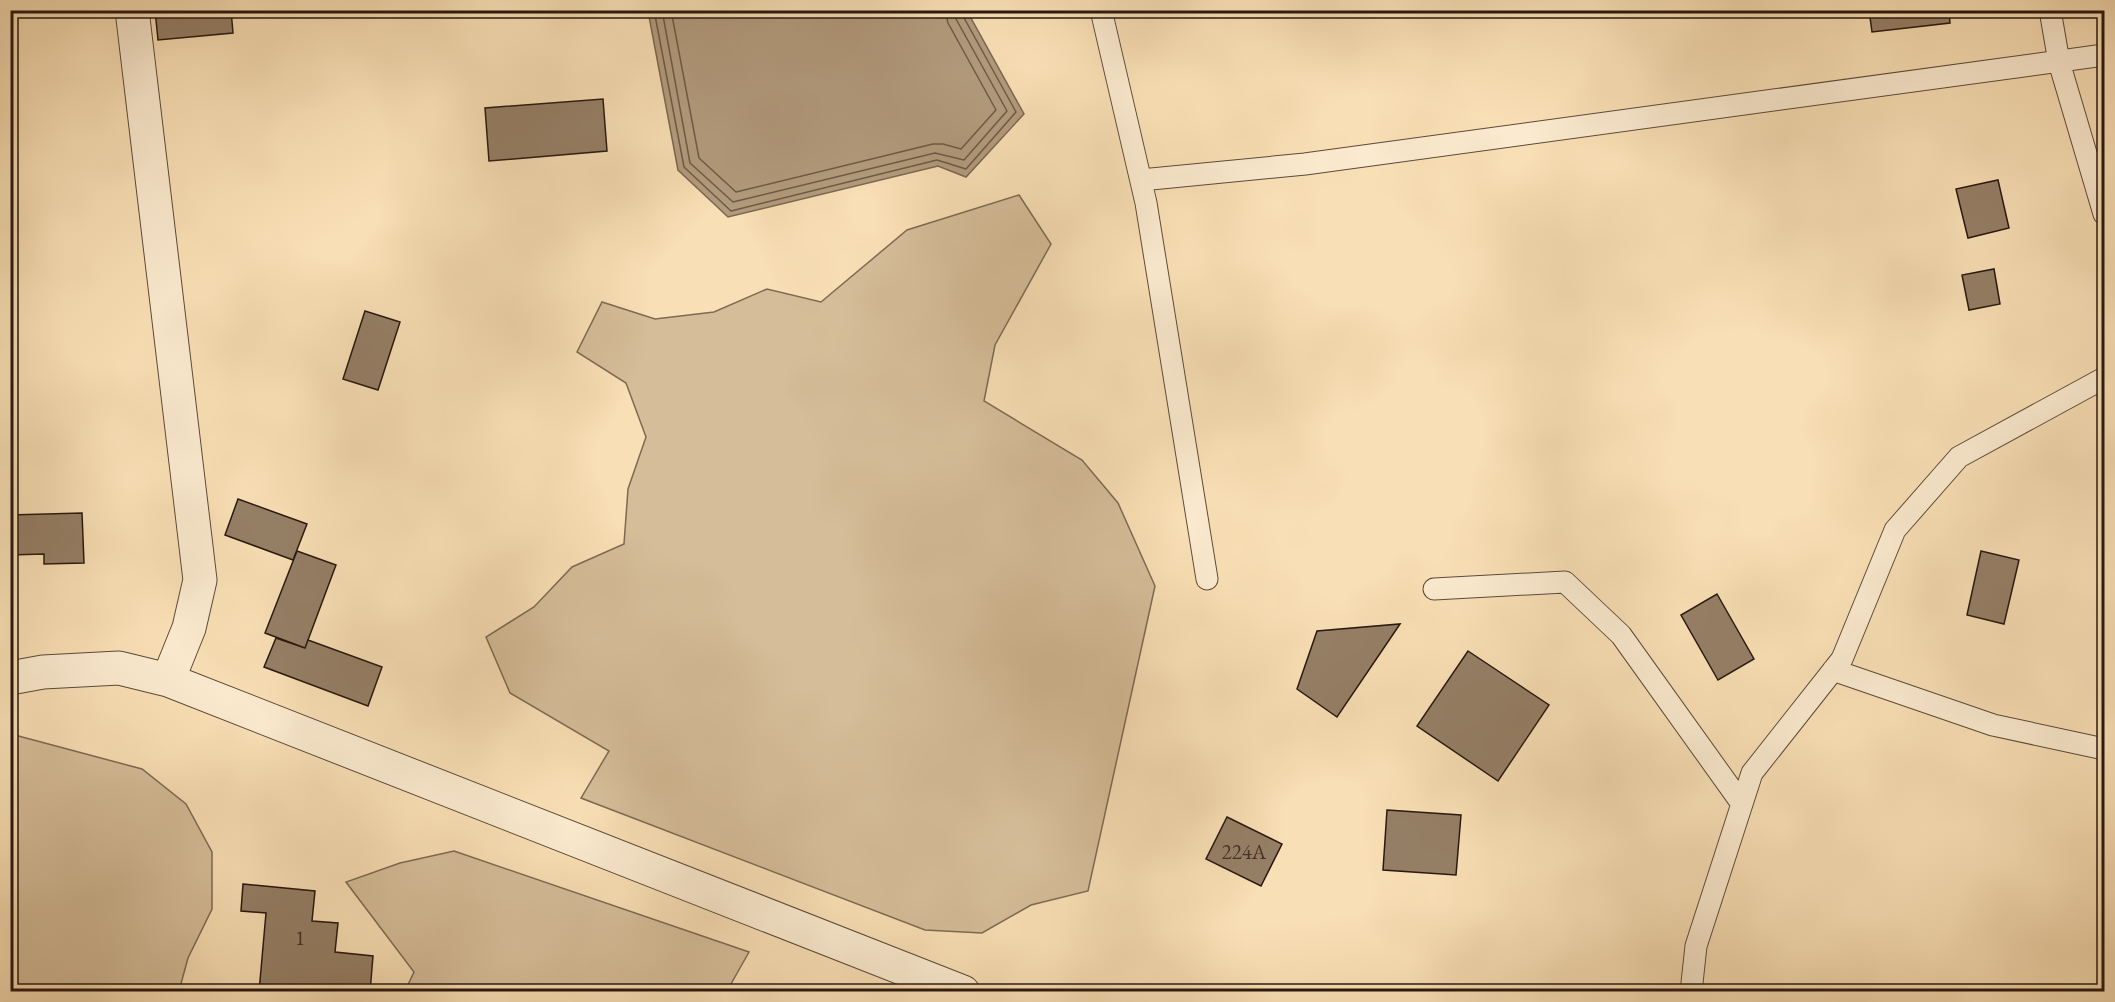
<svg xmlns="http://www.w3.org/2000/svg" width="2115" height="1002" viewBox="0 0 2115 1002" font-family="'EB Garamond',serif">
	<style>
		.green { fill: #d5bd99; stroke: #7e6a54; stroke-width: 1.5 }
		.water { fill: #b29b7d; stroke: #7b6751; stroke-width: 1.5 }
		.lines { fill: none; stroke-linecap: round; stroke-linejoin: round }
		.shore { stroke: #6d5a46; stroke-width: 1.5 }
		.building { fill: #957f66; stroke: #281810; stroke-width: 1.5 }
		.service-casing { stroke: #5c4a39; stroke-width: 23 }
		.minor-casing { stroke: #5c4a39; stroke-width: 35 }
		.service { stroke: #fbeacf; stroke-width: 21 }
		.minor { stroke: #fbeacf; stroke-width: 33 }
		.labels { text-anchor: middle; stroke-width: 6; stroke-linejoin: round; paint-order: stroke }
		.number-label { font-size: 21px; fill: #433226 }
	</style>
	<rect width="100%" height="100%" fill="#f9dfb5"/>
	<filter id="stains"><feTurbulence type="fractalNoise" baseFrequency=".00333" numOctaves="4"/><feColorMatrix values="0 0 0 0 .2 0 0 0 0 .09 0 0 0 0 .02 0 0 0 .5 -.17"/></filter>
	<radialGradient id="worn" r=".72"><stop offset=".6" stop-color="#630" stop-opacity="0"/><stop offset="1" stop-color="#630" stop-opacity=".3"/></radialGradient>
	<path class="green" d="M1019,195L1051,244L995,345L984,401L1082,460L1118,503L1155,586L1088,891L1031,905L982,933L925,930L581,798L609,751L510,693L486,637L534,607L572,567L624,544L628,489L646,437L626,383L577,352L602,302L655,319L714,312L767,289L821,302L907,230Z
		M11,734L142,769L186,804L212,852V909L188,958L179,991H11Z
		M454,851L749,952L727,991H405L414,972L346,882L400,863Z"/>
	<path class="water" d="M648,11H967L1024,114L966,177L938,166L728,217L678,170Z"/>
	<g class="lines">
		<path class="shore" d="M654,10L684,167L731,211L937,160L966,169L1016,112L963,16L962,10
			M662,10L690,163L733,202L935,153L964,160L1007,111L956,19L954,10
			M671,10L699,158L736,192L933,144H943L961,149L996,110L948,23L945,10"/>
	</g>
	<path class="building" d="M155,10H231L233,33L158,40Z
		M1869,10H1949L1950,23L1872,32Z
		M603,99L607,151L489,161L485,108Z
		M1998,180L2009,228L1968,238L1956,189Z
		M1994,269L2000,304L1969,310L1962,275Z
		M365,311L400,322L378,390L343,379Z
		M238,499L307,524L293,560L225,535Z
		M82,513L84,563L44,564V554L10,555V515Z
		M297,551L336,565L305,648L265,633Z
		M1981,551L2019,560L2004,624L1967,615Z
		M1717,594L1754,659L1718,680L1681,615Z
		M1400,624L1337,717L1297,689L1317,631Z
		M276,638L305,648L308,640L382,667L368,706L264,667Z
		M1468,651L1549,705L1498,781L1417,726Z
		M1387,810L1461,815L1456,875L1383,870Z
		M1227,817L1282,844L1261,886L1206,859Z
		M243,884L315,891L312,921L338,923L335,952L373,956L370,992L331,990V992H259L266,913L241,911Z"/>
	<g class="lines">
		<defs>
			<path id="service" d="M1101,10L1146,203L1207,579
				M2050,10L2059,62L2104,214
				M1141,180L1305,164L2104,55
				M1434,589L1565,582L1621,635L1742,804
				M1833,670L1993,725L2104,749
				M1691,992L1696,946L1752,773L1842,659L1895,530L1959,457L2104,378"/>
			<path id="minor" d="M132,10L200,580L189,628L168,680
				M10,678L43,672L119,668L168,680L963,992"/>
		</defs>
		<use href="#service" class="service-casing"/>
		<use href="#minor" class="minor-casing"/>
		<use href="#service" class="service"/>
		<use href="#minor" class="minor"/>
	</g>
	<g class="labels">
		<g class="number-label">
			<text x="1244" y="859">224А</text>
			<text x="300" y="945">1</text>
		</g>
	</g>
	<rect width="2115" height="1002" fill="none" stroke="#f9dfb5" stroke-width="36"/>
	<rect x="12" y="12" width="2091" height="978" fill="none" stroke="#281810" stroke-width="3"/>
	<rect x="18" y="18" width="2079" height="966" fill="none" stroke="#281810" stroke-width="1.5"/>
	<rect width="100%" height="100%" filter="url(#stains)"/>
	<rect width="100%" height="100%" fill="url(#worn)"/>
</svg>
